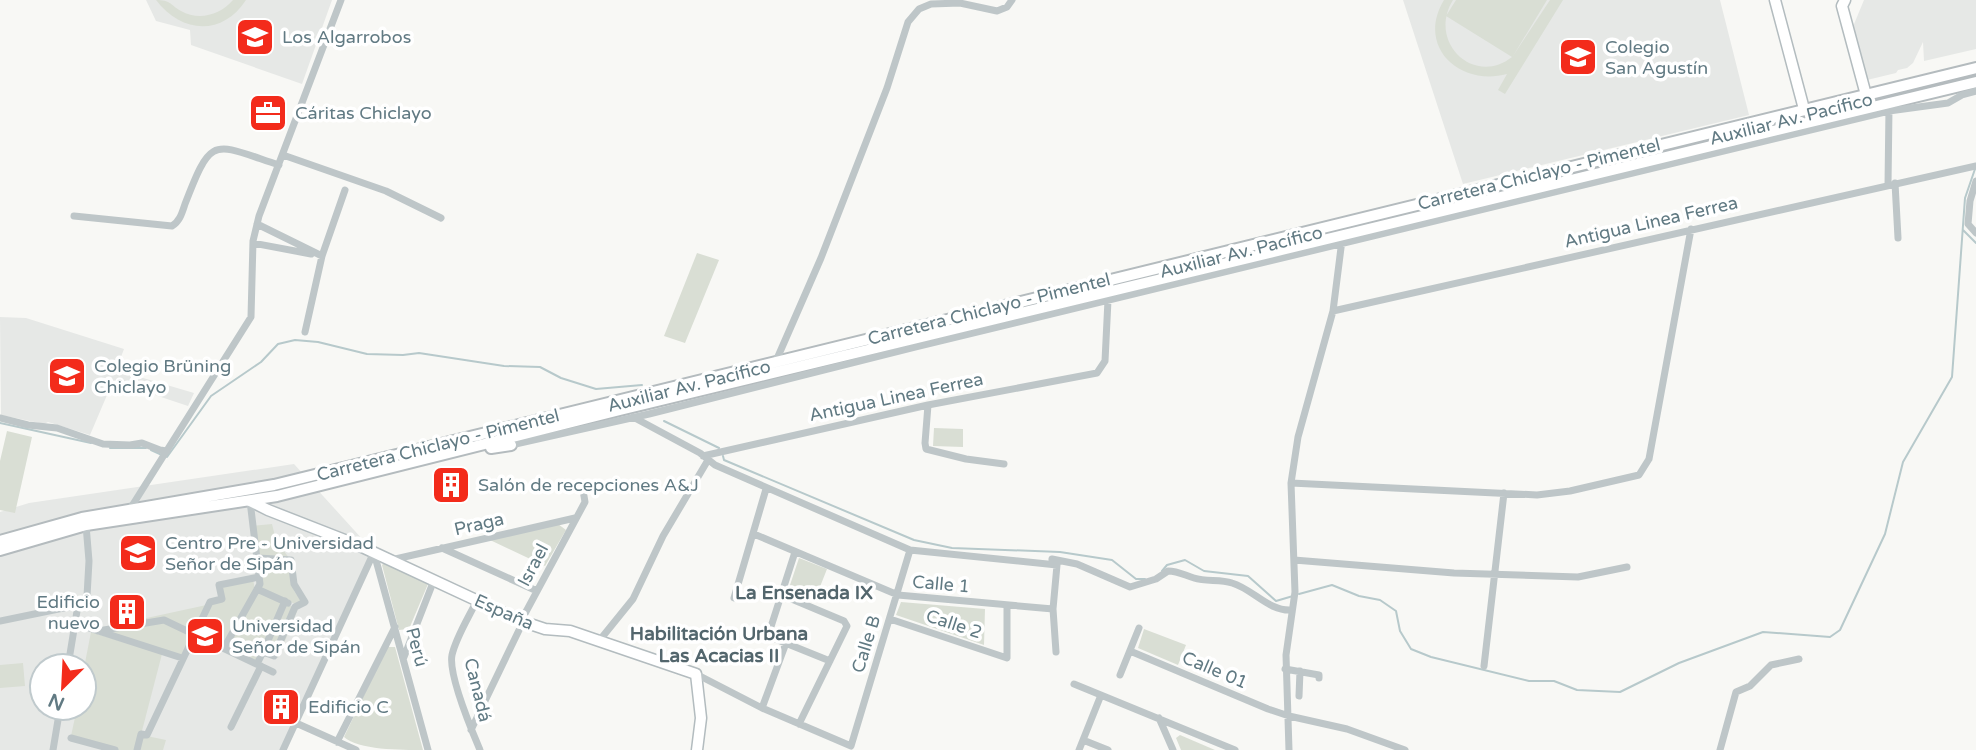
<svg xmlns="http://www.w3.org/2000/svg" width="1976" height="750" viewBox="0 0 1976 750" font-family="'Varela Round',sans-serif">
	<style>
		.built { fill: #e6e8e6; fill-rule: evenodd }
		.green { fill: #d9ded4 }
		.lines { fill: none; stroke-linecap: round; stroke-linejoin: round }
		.stream { stroke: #b7c9cb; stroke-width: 2 }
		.secondary-casing { stroke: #b3bcbf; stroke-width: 13 }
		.primary-casing { stroke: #b4bbbe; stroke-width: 14 }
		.street { stroke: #bec6c8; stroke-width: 7 }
		.secondary { stroke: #fff; stroke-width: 10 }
		.primary { stroke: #fff; stroke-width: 10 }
		.labels { text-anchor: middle; stroke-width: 7; stroke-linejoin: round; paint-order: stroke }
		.poi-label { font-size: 18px; fill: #617a83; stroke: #fff; text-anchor: start }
		.street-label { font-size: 18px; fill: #617a83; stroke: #fff }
		.neighbourhood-label { font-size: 19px; font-weight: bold; fill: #53666d; stroke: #fff }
	</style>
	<rect width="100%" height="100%" fill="#f8f8f5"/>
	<path class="built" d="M146,0H332L302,84L191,45L190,30L156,21Z
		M1403,0H1720L1749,115L1463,184Z
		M1864,0H1976V49L1924,61L1923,42L1913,63L1907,68L1898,70L1896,73L1867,80L1852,29Z
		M0,317L26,318L124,349L116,370L194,393L188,406L113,381L90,435L48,422L44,424L1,415Z
		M294,464L374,552L283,750H0V512L29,503ZM42,666H84V708H42Z"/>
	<path class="green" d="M156,0C171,0 169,4 181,11C199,21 220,15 233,0H246C222,37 181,33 156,0Z
		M1444,0H1453C1427,42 1474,87 1512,57L1446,16L1456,0H1547L1513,56L1550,0H1563L1505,94L1498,90L1507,74C1459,87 1416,46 1444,0Z
		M697,253L719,260L685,343L664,336Z
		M934,428L963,429V447L933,446Z
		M7,431L32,437L15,513L0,510V461Z
		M272,524L276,540L289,558L294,591L302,602L300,606L257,588L251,526Z
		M558,524L566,530L545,566L490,540Z
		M799,558L827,569L814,602L788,591Z
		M385,562L426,580L428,584L409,629L399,630L382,565Z
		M253,579L255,590L298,609L278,658L260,650L255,661L193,631L181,656L108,632L105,627L225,601L222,586Z
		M901,602L985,609L984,645L896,615Z
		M1144,629L1186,645L1178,665L1138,648Z
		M91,632L162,654L137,750H118L71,736L77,708H84V668Z
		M387,647H395L423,750C401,750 358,750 344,737Z
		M23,663L25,686L0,688V665Z
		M142,735L166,740L163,750H139Z
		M1180,735L1215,750H1181L1176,738Z"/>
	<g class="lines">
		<path class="stream" d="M1963,230L1976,243
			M664,421L719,448
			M0,423L91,443
			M110,448H146
			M151,450L162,455
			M723,456L724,460L914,540L952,548L1060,552L1112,560L1136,579H1145
			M167,457L211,396L261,362L278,344L295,340L318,342L367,354L403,355L419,353L504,366L540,367L561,378L596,389L642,385
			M1162,571L1167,565L1185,560L1204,571L1248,576L1276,601L1293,596
			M1299,594L1332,585L1359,596L1380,600L1396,611L1400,631L1411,649L1431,657L1529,681H1554L1577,690L1620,692L1679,663L1763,632L1830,637L1840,630L1885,534L1903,462L1952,377L1965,198L1975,169"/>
		<defs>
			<path id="secondary" d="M1775,0L1804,109
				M1845,0L1842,6L1866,95
				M250,501L268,510L360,546L521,621L545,629L570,631L696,674L701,718L697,750"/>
			<path id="primary" d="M491,448L511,445
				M0,541L82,518L274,485L1976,68
				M0,550L86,525L277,496L620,410L1976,82"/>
		</defs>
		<use href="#secondary" class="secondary-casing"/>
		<use href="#primary" class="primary-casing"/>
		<path class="street" d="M283,155L386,191L441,218
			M1976,181L1970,201L1968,224L1976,233
			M1895,183L1898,238
			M1888,185L1889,108
			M74,216L172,226C180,221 182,213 185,204C212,134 212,143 279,165
			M257,224L322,256
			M253,243L311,254
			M1333,311L1976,166
			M305,332L322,256L345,190
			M776,361L821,258L887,88L908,22L919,9L931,4L960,3L997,11L1007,7L1012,0
			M928,405L925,443L926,449L966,459L1004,464
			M633,417L700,453L715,465L910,550L1057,565L1053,609L1056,652
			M0,418L28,425L57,428L103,444L130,445L142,443L160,450L167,451
			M511,445L649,414L915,347L1889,111L1948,103L1962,95L1976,91
			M703,456L928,405L1097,373L1105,361L1108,300
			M1291,483L1537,495L1570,491L1639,475L1649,459L1691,229
			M130,509L251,317L253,241L259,216L341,0
			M754,534L898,595L1053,609
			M442,548L537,591
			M795,552L768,636L830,661
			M374,553L428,750
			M1052,559L1077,564L1130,587L1156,579L1168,571C1178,571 1184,575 1194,578C1206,582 1220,579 1232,583C1253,589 1269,612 1292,610
			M391,560L575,518
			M1294,560L1454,573L1578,577L1627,567
			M257,589L288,603
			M782,595L844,621L847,626L799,724
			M734,598L766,489
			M477,600C469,617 456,637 452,655C448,675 472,731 480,750
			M890,619L1007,658V606
			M0,621L78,605
			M89,628L182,658
			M98,631L164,620L273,672
			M599,641L633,599L663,536L708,460
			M224,648L260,584L250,501
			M1130,651L1268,709L1289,716L1347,729L1405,750
			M263,652L285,601
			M404,657L434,580
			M257,664L263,652L274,656L295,607L305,602L294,584L291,560L258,558
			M68,666L78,605L87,596L89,561L86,525
			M1484,666L1504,493
			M1285,669L1319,675V678
			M696,674L762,708L851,746L910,550
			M1120,675L1139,628
			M1074,684L1235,750
			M1299,696L1300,671
			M762,708L786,643
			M1159,718L1173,750
			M296,723L356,750
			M231,727L261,666
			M471,730L521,626V621L585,502L583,490
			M71,738L115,750
			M1083,740L1108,750
			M337,742L395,627
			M53,750L60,708
			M137,750L141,734L147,735L210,602L222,599L219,585L259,577
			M283,750L374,552
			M1079,750L1101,695
			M1289,750L1286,655L1295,592L1291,483L1298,437L1333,311L1342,240
			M1720,750L1736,692L1750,686L1771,665L1799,659"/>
		<use href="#secondary" class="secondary"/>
		<use href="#primary" class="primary"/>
	</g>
	<defs>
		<symbol id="school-square" viewBox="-11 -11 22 22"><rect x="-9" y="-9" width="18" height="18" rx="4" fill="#f32b1b" stroke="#fff"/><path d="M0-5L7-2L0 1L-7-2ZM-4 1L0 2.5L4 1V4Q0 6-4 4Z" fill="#fff"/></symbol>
		<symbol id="office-square" viewBox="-11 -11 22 22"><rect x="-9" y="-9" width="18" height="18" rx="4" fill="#f32b1b" stroke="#fff"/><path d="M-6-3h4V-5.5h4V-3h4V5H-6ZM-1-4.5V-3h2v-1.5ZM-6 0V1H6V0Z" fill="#fff"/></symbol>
		<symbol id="building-square" viewBox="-11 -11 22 22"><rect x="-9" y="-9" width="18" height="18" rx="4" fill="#f32b1b" stroke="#fff"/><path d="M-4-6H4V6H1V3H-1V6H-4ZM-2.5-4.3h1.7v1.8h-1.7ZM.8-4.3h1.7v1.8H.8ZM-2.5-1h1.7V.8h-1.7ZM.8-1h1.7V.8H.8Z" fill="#fff"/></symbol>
		<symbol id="university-square" viewBox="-11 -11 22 22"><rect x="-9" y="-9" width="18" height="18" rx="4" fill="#f32b1b" stroke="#fff"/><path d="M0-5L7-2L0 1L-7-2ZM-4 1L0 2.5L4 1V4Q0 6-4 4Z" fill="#fff"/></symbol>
	</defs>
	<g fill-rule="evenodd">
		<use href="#school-square" x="233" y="15" width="44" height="44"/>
		<use href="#school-square" x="1556" y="35" width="44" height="44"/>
		<use href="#office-square" x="246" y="91" width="44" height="44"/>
		<use href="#school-square" x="45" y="354" width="44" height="44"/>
		<use href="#building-square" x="429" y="463" width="44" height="44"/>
		<use href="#university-square" x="116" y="531" width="44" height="44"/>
		<use href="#building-square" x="105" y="590" width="44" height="44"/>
		<use href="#university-square" x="183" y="614" width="44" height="44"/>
		<use href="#building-square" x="259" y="685" width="44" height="44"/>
	</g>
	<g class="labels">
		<g class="poi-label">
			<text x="282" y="43">Los Algarrobos</text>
			<text x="1605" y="53">Colegio<tspan x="1605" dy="21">San Agustín</tspan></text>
			<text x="295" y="119">Cáritas Chiclayo</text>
			<text x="94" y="372">Colegio Brüning<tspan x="94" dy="21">Chiclayo</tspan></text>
			<text x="478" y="491">Salón de recepciones A&amp;J</text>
			<text x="165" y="549">Centro Pre - Universidad<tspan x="165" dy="21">Señor de Sipán</tspan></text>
			<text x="100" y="608" text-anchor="end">Edificio<tspan x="100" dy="21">nuevo</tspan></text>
			<text x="232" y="632">Universidad<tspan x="232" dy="21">Señor de Sipán</tspan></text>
			<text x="308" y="713">Edificio C</text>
		</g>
		<g class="street-label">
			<text transform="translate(1791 119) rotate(-14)" y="6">Auxiliar Av. Pacífico</text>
			<text transform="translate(1539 174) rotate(-14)" y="6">Carretera Chiclayo - Pimentel</text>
			<text transform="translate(1651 222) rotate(-13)" y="6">Antigua Linea Ferrea</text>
			<text transform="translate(1241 252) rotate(-14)" y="6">Auxiliar Av. Pacífico</text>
			<text transform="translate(989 309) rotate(-14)" y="6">Carretera Chiclayo - Pimentel</text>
			<text transform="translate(689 386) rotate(-14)" y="6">Auxiliar Av. Pacífico</text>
			<text transform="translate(896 397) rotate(-12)" y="6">Antigua Linea Ferrea</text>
			<text transform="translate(438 445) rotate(-14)" y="6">Carretera Chiclayo - Pimentel</text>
			<text transform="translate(479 524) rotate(-13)" y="6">Praga</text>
			<text transform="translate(533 565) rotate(-62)" y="6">Israel</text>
			<text transform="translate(941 584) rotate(5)" y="6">Calle 1</text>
			<text transform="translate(504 612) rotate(24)" y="6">España</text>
			<text transform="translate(954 624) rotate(18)" y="6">Calle 2</text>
			<text transform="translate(866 644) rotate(-73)" y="6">Calle B</text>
			<text transform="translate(417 647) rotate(75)" y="6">Perú</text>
			<text transform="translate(1215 670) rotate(23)" y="6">Calle 01</text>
			<text transform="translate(478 690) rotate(76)" y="6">Canadá</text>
		</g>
		<g class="neighbourhood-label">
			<text x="804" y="599">La Ensenada IX</text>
			<text x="719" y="640">Habilitación Urbana<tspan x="719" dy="22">Las Acacias II</tspan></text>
		</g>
	</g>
	<g transform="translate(63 687) rotate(204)"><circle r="33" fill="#ffffff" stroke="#c0cacd" stroke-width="2"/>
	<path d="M0-5L12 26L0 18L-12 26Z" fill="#f32b1b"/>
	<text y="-10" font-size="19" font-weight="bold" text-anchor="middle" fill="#617a83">N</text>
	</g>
</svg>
